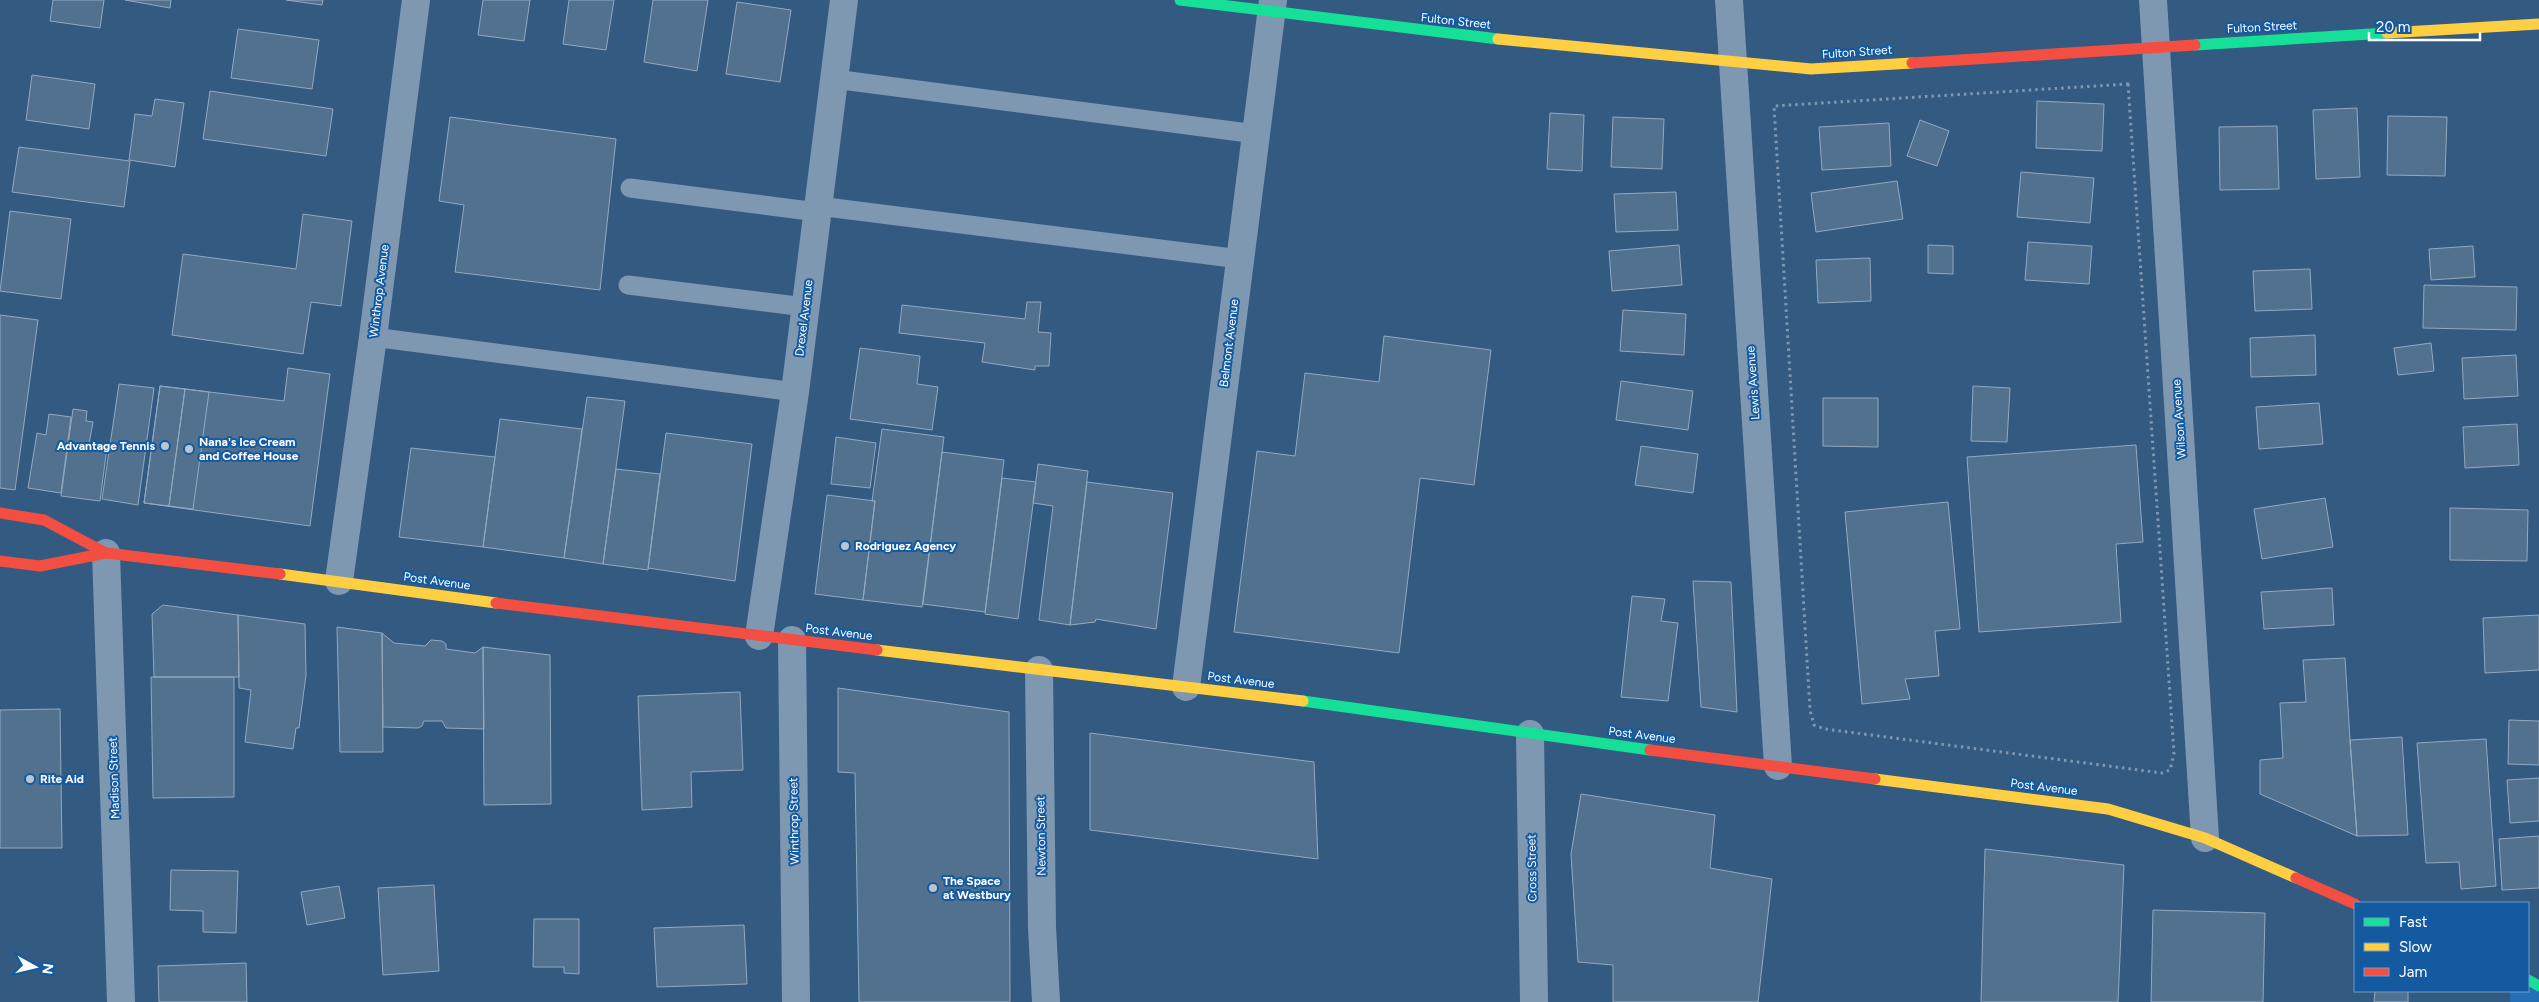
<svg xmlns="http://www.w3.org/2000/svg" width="2539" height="1002" viewBox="0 0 2539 1002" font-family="Figtree,sans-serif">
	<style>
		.green { fill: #2470b6 }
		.building { fill: #51718f; stroke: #93a9bf }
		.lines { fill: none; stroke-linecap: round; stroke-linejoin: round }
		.path { stroke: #7f98b1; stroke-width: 3; stroke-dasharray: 2.5 4; stroke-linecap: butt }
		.lane { stroke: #7f98b1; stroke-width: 19 }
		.street { stroke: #7f98b1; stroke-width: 28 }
		.fast { stroke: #16e098; stroke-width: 11 }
		.slow { stroke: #ffcf43; stroke-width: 11 }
		.jam { stroke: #f24e42; stroke-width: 11 }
		.poi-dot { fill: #b8c5d3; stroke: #135aa1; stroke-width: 2 }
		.labels { text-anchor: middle; stroke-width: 4; stroke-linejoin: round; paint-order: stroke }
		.street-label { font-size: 12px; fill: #fff; stroke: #135aa1 }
		.poi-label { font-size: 12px; font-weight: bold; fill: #fff; stroke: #135aa1; text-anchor: start }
	</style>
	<rect width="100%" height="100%" fill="#335a81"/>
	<path class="green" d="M2539,985V1002H2510V991H2528Z"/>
	<path class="building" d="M53,0H104L100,28L50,21Z
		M125,0H171L170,8Z
		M286,0H323L322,5Z
		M483,0H530L524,41L478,35Z
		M569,0H614L606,50L563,44Z
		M653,0H708L697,71L644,62Z
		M737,2L791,10L780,82L726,74Z
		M238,29L319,40L312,89L231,78Z
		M32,75L95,84L89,129L26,120Z
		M210,91L333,109L326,156L203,139Z
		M155,99L184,103L175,167L129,160L135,114L152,116Z
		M2037,101L2104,104L2102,151L2036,148Z
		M2357,108L2360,177L2316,179L2313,110Z
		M1550,113L1584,115L1582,171L1547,169Z
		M2388,116L2447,117L2445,176L2387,175Z
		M450,117L616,139L600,290L455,272L464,205L439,201Z
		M1613,117L1664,119L1662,169L1611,167Z
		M1920,120L1949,131L1937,166L1907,156Z
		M1889,123L1891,166L1822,170L1819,127Z
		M2277,126L2279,189L2220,190L2219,127Z
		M19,147L130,161L124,207L12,192Z
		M2021,172L2094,178L2090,223L2017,217Z
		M1897,181L1903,219L1816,232L1811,193Z
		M1676,192L1678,230L1616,232L1614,194Z
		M10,211L71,219L61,299L0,291Z
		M303,214L352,221L341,306L311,302L303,354L172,335L183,254L296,269Z
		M2028,242L2092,246L2089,284L2025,280Z
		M1679,245L1682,285L1612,291L1609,251Z
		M1928,245L1953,246V274L1928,273Z
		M2473,246L2475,277L2431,280L2429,249Z
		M1870,258L1871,301L1818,303L1816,260Z
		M2310,269L2312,309L2255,311L2253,271Z
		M2424,285L2517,287L2516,330L2423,328Z
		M1027,302H1041L1038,332L1051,333L1049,366H1035V370L982,362L985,343L899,333L902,305L1025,319Z
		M1623,310L1686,314L1684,355L1620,351Z
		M0,315L38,320L15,490L0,488Z
		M2315,335L2316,375L2251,377L2250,338Z
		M1384,336L1491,350L1474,485L1420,478L1399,653L1234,632L1257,451L1295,456L1305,373L1379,382Z
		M2431,343L2434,371L2398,375L2394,348Z
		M860,348L920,356L917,384L938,387L932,430L850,419Z
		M2516,355L2518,396L2464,399L2462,358Z
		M288,368L330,374L310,526L144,503L160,386L284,401Z
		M1621,381L1693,391L1688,430L1616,420Z
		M119,384L154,388L138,505L102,499Z
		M160,386L185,389L169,506L144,503Z
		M1973,386L2010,388L2007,442L1971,441Z
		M185,389L209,392L193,509L169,506Z
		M587,397L625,401L603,564L564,558Z
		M1823,398H1878V447L1823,446Z
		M2319,403L2323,444L2259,449L2256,407Z
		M73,409L87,411L86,421L93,422L89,444L107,447L100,501L61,496Z
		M49,414L71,417L61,493L28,488L37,433L46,435Z
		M500,419L582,429L564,558L483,547Z
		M2517,424L2519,465L2465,468L2463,427Z
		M882,429L944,437L922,607L863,600L875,501H872Z
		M666,433L752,444L735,581L648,568Z
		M836,437L876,443L870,488L831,484Z
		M2136,445L2143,542L2116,544L2121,622L1979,632L1967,457Z
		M1641,446L1698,454L1693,493L1635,485Z
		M411,448L495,457L483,547L399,537Z
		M942,452L1004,460L985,612L923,604Z
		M1038,464L1088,471L1070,625L1039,620L1053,506L1033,503Z
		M616,469L660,474L648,570L603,564Z
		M1002,478L1036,482L1018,619L985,614Z
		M1087,482L1173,493L1156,629L1096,619L1095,622L1070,625Z
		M827,495L875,501L863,600L815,594Z
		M2325,498L2333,547L2262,559L2254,509Z
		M1948,502L1960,629L1935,631L1939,676L1905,679L1910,699L1862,704L1845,512Z
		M2450,508L2528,510L2527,561L2450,560Z
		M1693,581L1731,582L1737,712L1701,707Z
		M2332,588L2334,625L2264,629L2261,592Z
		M1632,596L1665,599L1661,621L1678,623L1668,701L1621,697Z
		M163,605L238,615L239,677H154L152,614Z
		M238,615L305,624L306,675L299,728H296L293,749L245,742L251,690L239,688Z
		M2539,615V670L2485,673L2483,618Z
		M337,627L382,633L383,752H340Z
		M382,633L394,643L425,646L431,640L442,641L446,644V649L475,653L483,647L484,729L446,728L442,721H424L422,726L418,728L383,727Z
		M483,647L550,655L551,804L484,805Z
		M2345,658L2350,740L2357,836L2260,794V760L2283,758L2280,703L2306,702L2303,660Z
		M151,677H234V797L153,798Z
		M838,688L1009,712L1010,1002H859L855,773L838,772Z
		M740,692L743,770L691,772L692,807L642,810L638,696Z
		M60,709L62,848H0V710Z
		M2509,720L2539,721V765L2508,764Z
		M1090,733L1314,762L1318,859L1090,830Z
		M2402,737L2408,835L2357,836L2350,740Z
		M2486,739L2496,886L2461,889L2459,862L2426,863L2417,743Z
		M2539,778V821L2510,823L2507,780Z
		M1581,794L1715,815L1710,868L1772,879L1758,1002H1613V965L1578,962L1571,854Z
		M2539,836V888L2502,890L2499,839Z
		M1985,849L2124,865L2118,1002H1981Z
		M171,870L238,871L236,933L203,932V911L170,910Z
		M434,885L439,971L383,975L378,888Z
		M339,886L345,918L307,925L301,892Z
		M2153,910L2265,913L2263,1002H2151Z
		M534,919H579V974L564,973V967H533Z
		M744,925L747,984L657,987L654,928Z
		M246,963L247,1002H159L158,966Z
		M2375,991H2408V1002H2374Z"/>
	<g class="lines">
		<path class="path" d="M2128,84L2174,754L2170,770L2162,773L1825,729L1814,725L1810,710L1774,106Z"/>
		<path class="lane" d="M834,79L1256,134
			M630,188L817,212
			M818,206L1240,259
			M628,285L805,307
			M373,337L795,392"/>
		<path class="street" d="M1729,0L1778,766
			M2153,0L2205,838
			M106,553L121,1002
			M339,581L373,337L416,0
			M759,636L795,392L844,0
			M792,640L796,1002
			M1039,670L1042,927L1046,1002
			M1186,687L1273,0
			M1530,734L1534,1002"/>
		<path class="fast" d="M1180,0L1498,39
			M2195,45L2387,33
			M1303,701L1650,750
			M2528,980L2539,986"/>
		<path class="slow" d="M2387,33L2539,24
			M1498,39L1811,69L1912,63
			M280,574L496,603
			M877,650L1303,701
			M1875,779L2108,809L2205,838L2296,878"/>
		<path class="jam" d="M1912,63L2195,45
			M0,513L44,520L106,553
			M0,561L40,566L106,553L280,574
			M496,603L877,650
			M1650,750L1875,779
			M2296,878L2355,904"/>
	</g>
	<g class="poi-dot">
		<circle cx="165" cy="446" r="5"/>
		<circle cx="189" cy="449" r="5"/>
		<circle cx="845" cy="546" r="5"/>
		<circle cx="30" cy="779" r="5"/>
		<circle cx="933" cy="888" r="5"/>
	</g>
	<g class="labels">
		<g class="street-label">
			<text transform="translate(1456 21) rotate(6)" y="4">Fulton Street</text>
			<text transform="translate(2262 27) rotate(-3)" y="4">Fulton Street</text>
			<text transform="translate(1857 52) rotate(-4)" y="4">Fulton Street</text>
			<text transform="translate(379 291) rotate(-83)" y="4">Winthrop Avenue</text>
			<text transform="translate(804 318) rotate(-83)" y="4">Drexel Avenue</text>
			<text transform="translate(1229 343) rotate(-83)" y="4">Belmont Avenue</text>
			<text transform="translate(1753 383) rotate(-94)" y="4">Lewis Avenue</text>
			<text transform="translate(2179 419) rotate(-94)" y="4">Wilson Avenue</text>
			<text transform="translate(437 581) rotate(8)" y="4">Post Avenue</text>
			<text transform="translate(839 632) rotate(7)" y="4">Post Avenue</text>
			<text transform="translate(1241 680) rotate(7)" y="4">Post Avenue</text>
			<text transform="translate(1642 735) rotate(7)" y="4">Post Avenue</text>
			<text transform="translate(114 778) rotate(-92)" y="4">Madison Street</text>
			<text transform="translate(2044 787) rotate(7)" y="4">Post Avenue</text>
			<text transform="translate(794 821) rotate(-91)" y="4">Winthrop Street</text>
			<text transform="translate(1041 836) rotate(-91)" y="4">Newton Street</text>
			<text transform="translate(1532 868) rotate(-91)" y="4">Cross Street</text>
		</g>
		<g class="poi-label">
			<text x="199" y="446">Nana's Ice Cream<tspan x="199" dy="14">and Coffee House</tspan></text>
			<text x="155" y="450" text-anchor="end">Advantage Tennis</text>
			<text x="855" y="550">Rodriguez Agency</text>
			<text x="40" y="783">Rite Aid</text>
			<text x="943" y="885">The Space<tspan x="943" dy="14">at Westbury</tspan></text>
		</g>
	</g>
	<rect x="2354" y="902" width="175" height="90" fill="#135aa1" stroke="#719cc7"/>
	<rect x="2364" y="918" width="25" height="8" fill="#16e098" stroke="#719cc7"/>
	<text x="2399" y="927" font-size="15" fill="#ffffff">Fast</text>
	<rect x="2364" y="943" width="25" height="8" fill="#ffcf43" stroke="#719cc7"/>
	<text x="2399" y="952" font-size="15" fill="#ffffff">Slow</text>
	<rect x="2364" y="968" width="25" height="8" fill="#f24e42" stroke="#719cc7"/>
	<text x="2399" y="977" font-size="15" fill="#ffffff">Jam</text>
	<g transform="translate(35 967) rotate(98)" stroke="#135aa1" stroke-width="4" paint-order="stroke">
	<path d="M0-4L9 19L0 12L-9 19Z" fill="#ffffff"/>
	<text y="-8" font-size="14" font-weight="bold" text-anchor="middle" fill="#ffffff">N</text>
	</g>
	<path d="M2369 32v8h111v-8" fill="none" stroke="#ffffff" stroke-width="2.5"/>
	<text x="2376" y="32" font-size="15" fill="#ffffff" stroke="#135aa1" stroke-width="4" paint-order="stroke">20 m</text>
</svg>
